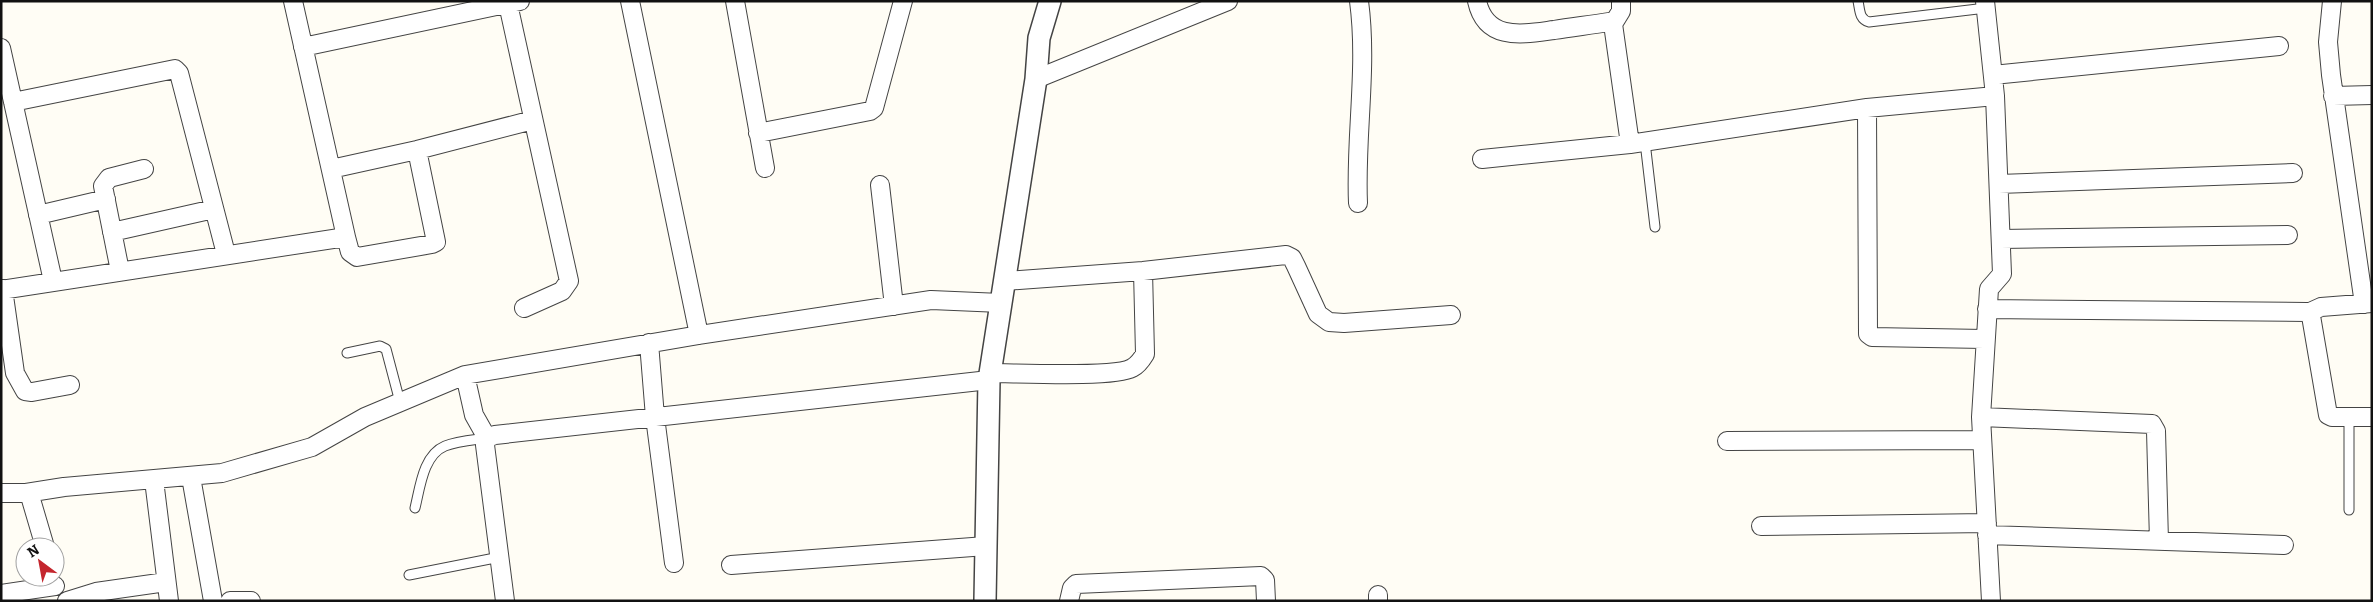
<svg xmlns="http://www.w3.org/2000/svg" width="2373" height="602" viewBox="0 0 2373 602" font-family="Bitter,serif">
	<style>
		.lines { fill: none; stroke-linecap: round; stroke-linejoin: round }
		.service-casing { stroke: #444; stroke-width: 11 }
		.minor-casing { stroke: #444; stroke-width: 20 }
		.tertiary-casing { stroke: #444; stroke-width: 24 }
		.service { stroke: #fff; stroke-width: 9 }
		.minor { stroke: #fff; stroke-width: 18 }
		.tertiary { stroke: #fff; stroke-width: 21 }
	</style>
	<rect width="100%" height="100%" fill="#fffdf5"/>
	<g class="lines">
		<defs>
			<path id="service" d="M1858,1C1860,10 1859,19 1869,22L1986,8
				M1645,142L1655,227
				M347,353L380,346L386,349L400,402
				M2349,417V510
				M415,508C420,488 423,455 445,446C457,441 473,440 487,438
				M409,575L500,557"/>
			<path id="minor" d="M293,1L346,237
				M630,1L699,335
				M735,1L765,168
				M1477,1C1486,42 1523,34 1554,30C1572,27 1591,25 1609,22L1613,24L1630,144
				M1985,1L1995,96L2002,274L1989,289L1981,417L1991,601
				M2332,1L2328,42L2331,75L2364,304
				M508,4L569,281L562,291L524,308
				M1613,24L1621,11V1
				M303,47L520,1
				M1,48L53,281
				M1993,75L2279,46
				M1036,79L1228,1
				M2333,96L2372,95
				M13,102L175,69L179,73L226,254
				M1867,108L1868,334L1872,337L1984,339
				M758,133L870,111L874,108L903,1
				M1482,159L1630,144L1867,108L1995,96
				M331,169L417,150L533,120
				M1999,184L2293,173
				M880,185L894,306
				M1358,203C1355,136 1368,68 1359,1
				M38,215L106,199
				M112,232L214,209
				M2001,239L2288,235
				M120,271L103,186L109,178L144,169
				M1005,281L1143,271L1286,255L1292,258L1296,266L1318,314L1329,322L1344,323L1451,315
				M3,289L15,373L25,391L32,392L70,385
				M1,290L346,237L350,252L357,257L432,244L436,242L435,237L417,150
				M1987,309L2307,312L2311,316L2328,415L2332,417H2372
				M2310,312L2321,307L2372,303
				M649,343L655,417L674,563
				M990,373C1017,373 1114,378 1132,368C1138,365 1142,359 1145,354L1143,271
				M465,375L474,415L487,438
				M1981,417L2152,424L2156,431L2159,541
				M1727,441L1982,440
				M191,477L213,601
				M154,480L169,601
				M1,493H26L30,496L45,547
				M26,493L64,487L222,473L312,447L365,417L465,375L699,335L931,300L1001,303
				M1761,526L1987,523
				M1987,535L2284,545
				M731,565L986,546
				M1,594L55,586
				M67,601L96,592L166,582
				M230,601H251
				M505,601L485,445L487,438L495,435L989,380
				M1069,601L1072,588L1076,584L1261,576L1265,580L1266,601
				M1378,601V595"/>
			<path id="tertiary" d="M985,601L989,380L1036,79L1039,38L1050,1"/>
		</defs>
		<use href="#service" class="service-casing"/>
		<use href="#minor" class="minor-casing"/>
		<use href="#tertiary" class="tertiary-casing"/>
		<use href="#service" class="service"/>
		<use href="#minor" class="minor"/>
		<use href="#tertiary" class="tertiary"/>
	</g>
	<rect width="2373" height="602" fill="none" stroke="#111111" stroke-width="5"/>
	<g transform="translate(40 562) rotate(328)"><circle r="24" fill="#ffffff" stroke="#a0a0a0"/>
	<path d="M0-4L9 19L0 12L-9 19Z" fill="#c4262e"/>
	<text y="-8" font-size="14" font-weight="bold" text-anchor="middle" fill="#111111">N</text>
	</g>
</svg>
